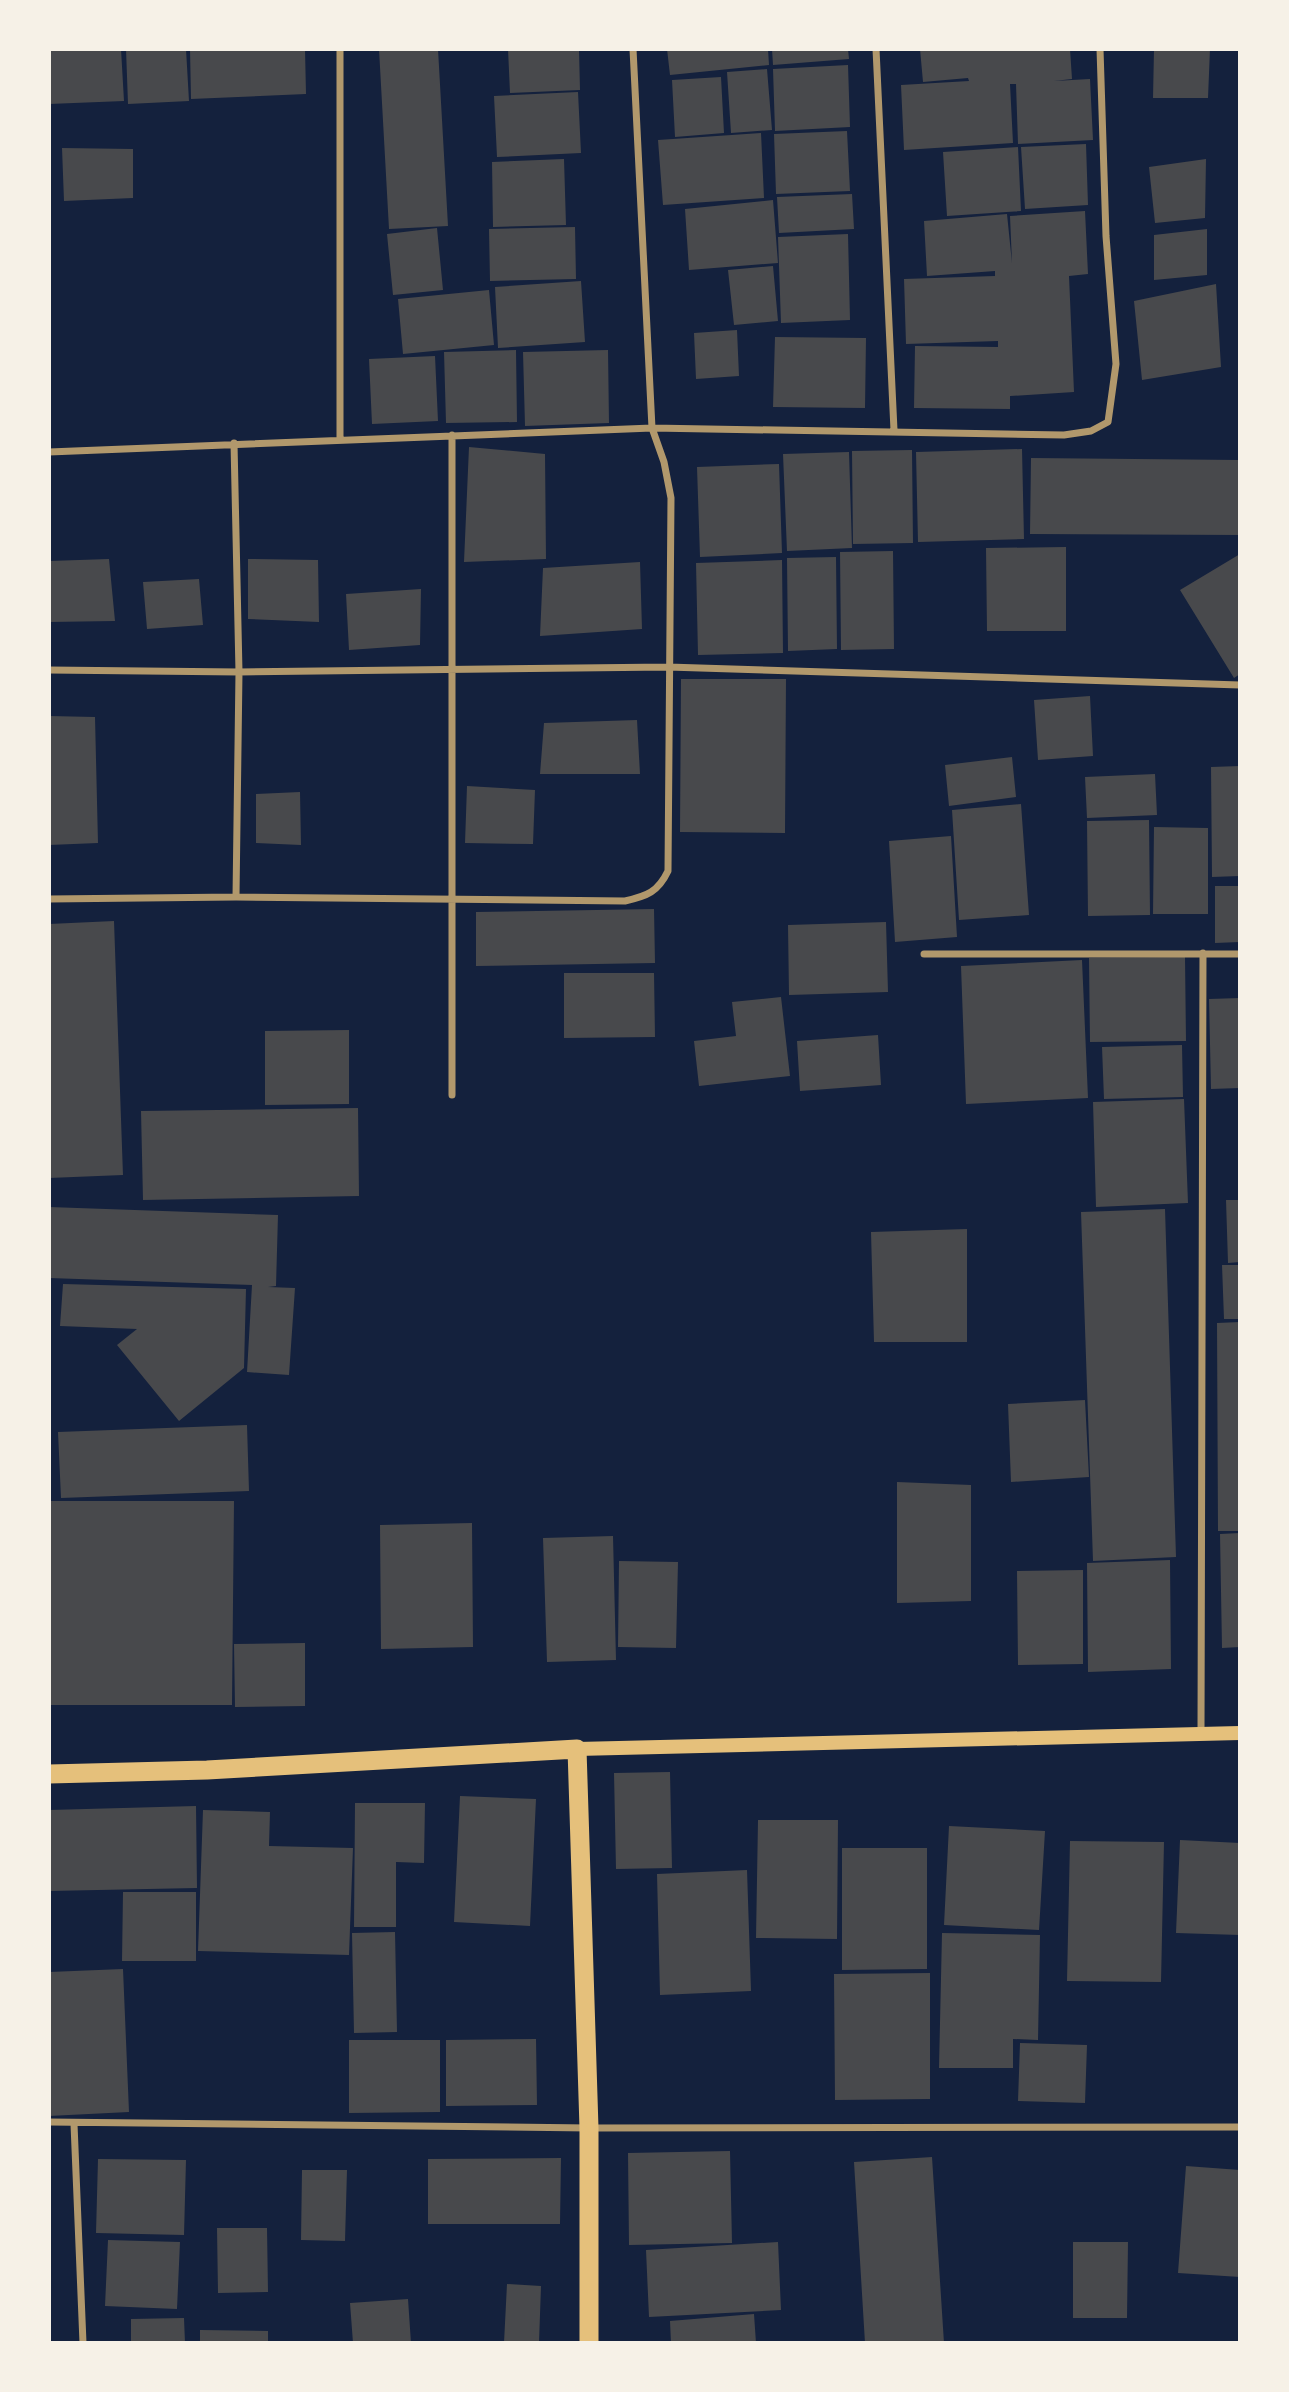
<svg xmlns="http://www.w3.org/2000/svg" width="1289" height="2392" viewBox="0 0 1289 2392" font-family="Cabin,sans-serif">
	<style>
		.building { fill: #48494c }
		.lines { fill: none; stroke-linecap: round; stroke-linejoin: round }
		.minor { stroke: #b1986c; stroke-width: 7 }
		.secondary { stroke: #e5c07b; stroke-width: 14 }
		.trunk { stroke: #e5c07b; stroke-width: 19 }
	</style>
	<rect width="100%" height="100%" fill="#14213d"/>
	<path class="building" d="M49,49H121L124,101L49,104Z
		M126,49H186L189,101L128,104Z
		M190,49H305L306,94L191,99Z
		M379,49H438L448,226L389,229Z
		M508,49H579L580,90L510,93Z
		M667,49H768L769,65L670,75Z
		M772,49H848L849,59L773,65Z
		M920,49H1070L1072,79L1054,81L1090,79L1093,140L1018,144L1016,84H1010L1013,143L904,150L901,85L969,81L968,78L923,82Z
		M1154,49H1210L1208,98H1153Z
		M848,65L850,127L775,131L773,69Z
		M767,69L772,130L731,133L727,72Z
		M721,77L724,133L675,137L672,80Z
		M578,92L581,153L497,157L494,96Z
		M847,131L850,191L776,194L774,134Z
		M761,133L764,198L663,205L658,140Z
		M1086,144L1088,205L1025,209L1021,147Z
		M1018,147L1021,211L947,216L943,152Z
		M62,148L133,149V198L64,201Z
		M564,159L566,225L493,227L492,162Z
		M1206,159L1205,218L1155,223L1149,167Z
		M852,194L854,229L779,233L777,197Z
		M773,200L778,263L689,270L685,209Z
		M1085,211L1088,274L1069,276L1074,392L1010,396V409L914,408L915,346L998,347V341L906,344L904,279L995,276V271L927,276L924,221L1007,214L1012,263L1010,216Z
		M575,227L576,279L490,281L489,229Z
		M437,228L443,290L393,295L387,234Z
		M1207,229V275L1154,280V235Z
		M848,234L850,320L781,323L778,237Z
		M773,266L778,321L734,325L728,270Z
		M581,281L585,342L498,348L495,287Z
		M1216,284L1221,367L1142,380L1134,301Z
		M489,290L494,345L403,354L398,299Z
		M737,330L739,376L696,379L694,333Z
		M775,337L866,338L865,408L773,407Z
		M516,350L517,422L446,423L444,352Z
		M608,350L609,423L525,426L523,352Z
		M435,356L438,421L372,424L369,359Z
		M469,447L545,454L546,559L464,562Z
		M1022,449L1024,539L918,542L916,452Z
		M912,450L913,543L853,544L852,451Z
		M849,452L852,548L787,551L783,454Z
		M1031,458L1240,460V535L1030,534Z
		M779,464L782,553L700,557L697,467Z
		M1066,547V631H987L986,548Z
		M893,551L894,649L841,650L840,552Z
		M1240,554V674L1234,678L1180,590Z
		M836,557L837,649L788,651L787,558Z
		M109,559L115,621L49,622V561Z
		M248,559L318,560L319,622L248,619Z
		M782,560L783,653L698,655L696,563Z
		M640,562L642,629L540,636L543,568Z
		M199,579L203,625L147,629L143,582Z
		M421,589L420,645L349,650L346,594Z
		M681,679H786L785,833L680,832Z
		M1090,696L1093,756L1038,760L1034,700Z
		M49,716L95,717L98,843L49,845Z
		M637,720L640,774H540L544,723Z
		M1012,757L1016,797L949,806L945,765Z
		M1240,766V876L1212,877L1211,767Z
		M1155,774L1157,815L1087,818L1085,777Z
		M467,786L535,790L533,844L465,843Z
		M300,792L301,845L256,843V794Z
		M1021,804L1029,915L959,920L952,810Z
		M1149,820L1150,915L1088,916L1087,821Z
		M1154,827L1208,828V914H1153Z
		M951,836L957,937L895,942L889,841Z
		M1215,886H1240V942L1215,943Z
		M654,909L655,963L476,966V912Z
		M114,921L123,1175L49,1178V924Z
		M886,922L888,992L789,995L788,925Z
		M1185,957L1186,1041L1090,1042L1089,958Z
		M1082,960L1088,1098L966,1104L961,966Z
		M564,973H654L655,1037L564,1038Z
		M781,997L790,1076L699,1086L694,1041L736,1036L732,1002Z
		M1240,998V1088L1211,1089L1209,999Z
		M349,1030V1104L265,1105V1031Z
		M878,1035L881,1085L800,1091L797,1041Z
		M1182,1045L1183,1097L1104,1099L1102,1047Z
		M1184,1099L1188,1203L1096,1207L1093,1102Z
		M358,1108L359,1196L143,1200L141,1111Z
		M1226,1200H1240V1262L1228,1263Z
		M49,1207L278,1215L276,1286L268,1287L295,1288L289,1375L247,1372L252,1285L49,1278Z
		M1165,1209L1176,1557L1093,1561L1081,1212Z
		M967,1229V1342H874L871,1232Z
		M1222,1265H1240V1319H1224Z
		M63,1284L246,1289L244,1368L179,1421L117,1345L137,1329L60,1326Z
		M1240,1322V1531H1218L1217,1323Z
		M1085,1400L1089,1477L1011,1482L1008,1404Z
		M247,1425L249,1491L61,1498L58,1432Z
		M897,1482L971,1485V1601L897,1603Z
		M50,1501H234L232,1705H50Z
		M472,1523L473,1647L381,1649L380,1525Z
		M1240,1533V1647L1222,1648L1220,1534Z
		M613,1536L616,1660L547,1662L543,1538Z
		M1170,1560L1171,1669L1088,1672L1087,1563Z
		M619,1561L678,1562L676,1648L618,1647Z
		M1083,1570V1664L1018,1665L1017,1571Z
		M305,1643V1706L235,1707L234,1644Z
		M670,1772L672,1868L616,1869L614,1773Z
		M460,1796L536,1799L530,1926L454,1922Z
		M355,1803H425L424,1863L396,1862V1927H354Z
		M196,1806L197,1888L49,1891V1810Z
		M203,1810L270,1812L269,1846L353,1848L349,1955L198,1951Z
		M758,1820H838L837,1939L756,1938Z
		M949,1826L1045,1831L1039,1930L944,1925Z
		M1180,1840L1240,1843V1935L1176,1933Z
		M1070,1841L1164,1842L1161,1982L1067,1981Z
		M842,1848H927V1969L842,1970Z
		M747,1870L751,1991L660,1995L657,1874Z
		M123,1892H196V1961H122Z
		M395,1932L397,2032L354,2033L352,1933Z
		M942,1933L1040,1935L1038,2040L1013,2039V2068H939Z
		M123,1969L129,2112L49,2116V1972Z
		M930,1973V2099L835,2100L834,1974Z
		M536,2039L537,2105L446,2106V2040Z
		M349,2040H440V2112L349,2113Z
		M1020,2043L1087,2045L1085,2103L1018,2101Z
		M730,2151L732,2243L629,2245L628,2153Z
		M932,2157L944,2343H865L854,2162Z
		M561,2158L560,2224H428V2159Z
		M98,2159L186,2160L184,2235L96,2233Z
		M1186,2166L1240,2170V2277L1178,2273Z
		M302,2170H347L345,2241L301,2240Z
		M217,2228H267L268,2292L218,2293Z
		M108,2240L180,2242L177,2309L105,2306Z
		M778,2242L781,2310L649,2317L646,2250Z
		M1073,2242H1128L1127,2318H1073Z
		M507,2284L541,2286L539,2343H504Z
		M408,2299L411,2343H353L350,2303Z
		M754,2314L756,2343H671L670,2321Z
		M184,2318L185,2343H131V2319Z
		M200,2330L268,2331V2343H200Z"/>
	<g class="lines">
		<path class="minor" d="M340,49V438
			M876,49L894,430
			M452,435V1095
			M234,443L239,672L236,897
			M49,452L652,428L1064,435L1091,431L1108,422L1116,364L1106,236L1100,49
			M49,670L239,672L668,667L1240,685
			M49,899L236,897L625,901C647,896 658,892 668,871L671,498L664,462L652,428L633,49
			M924,954H1240
			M1201,1733L1203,953
			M49,2122L589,2128L1240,2127
			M74,2124L83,2343"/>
		<path class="secondary" d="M577,1749L1240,1733"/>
		<path class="trunk" d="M49,1774L207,1770L577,1749L589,2128V2343"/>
	</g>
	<rect width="1289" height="2392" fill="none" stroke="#f6f1e7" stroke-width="102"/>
</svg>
